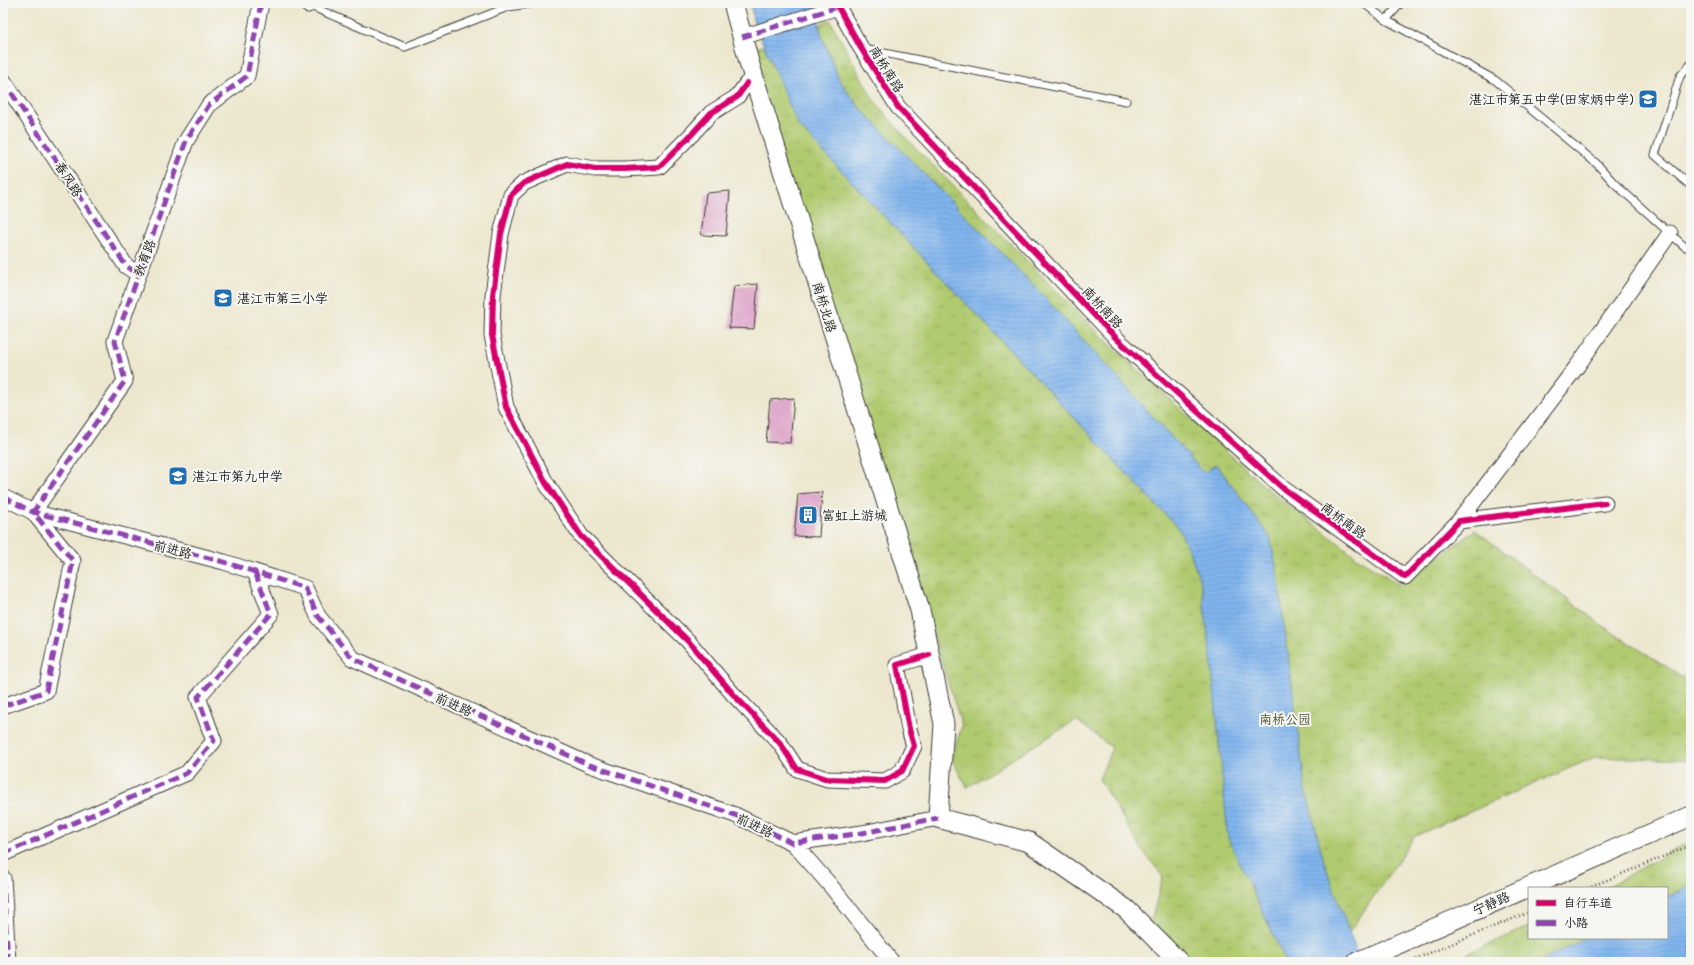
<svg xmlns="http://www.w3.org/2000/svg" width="1694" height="965" viewBox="0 0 1694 965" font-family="'Patrick Hand','LXGW WenKai TC',sans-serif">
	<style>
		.park { fill: url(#park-tufts); stroke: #667346 }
		.water { fill: url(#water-rules); stroke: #4e6885 }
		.building { fill: #db9fc6 }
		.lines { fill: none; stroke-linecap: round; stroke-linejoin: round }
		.service-casing { stroke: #3b3a37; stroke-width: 9 }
		.minor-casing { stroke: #3b3a37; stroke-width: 17 }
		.tertiary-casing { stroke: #3b3a37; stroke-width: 21 }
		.path { stroke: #3b3a37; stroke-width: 2.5; stroke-dasharray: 1 3; stroke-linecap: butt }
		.service { stroke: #fff; stroke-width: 7 }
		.minor { stroke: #fff; stroke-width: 15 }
		.tertiary { stroke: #fff; stroke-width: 19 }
		.quiet { stroke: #8e44ad; stroke-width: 5; stroke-dasharray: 10 5; stroke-linecap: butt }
		.cycleway-casing { stroke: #f6f6f2; stroke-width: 8 }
		.cycleway { stroke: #d6006c; stroke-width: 6 }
		.labels { text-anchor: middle; stroke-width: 4; stroke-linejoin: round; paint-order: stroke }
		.street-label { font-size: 13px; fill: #1c1c1c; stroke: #f6f6f2 }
		.poi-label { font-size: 13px; fill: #1c1c1c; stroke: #f6f6f2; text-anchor: start }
		.park-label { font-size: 13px; fill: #505939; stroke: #f6f6f2 }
	</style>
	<defs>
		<pattern id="park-tufts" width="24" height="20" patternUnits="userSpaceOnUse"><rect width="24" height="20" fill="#b0ca6f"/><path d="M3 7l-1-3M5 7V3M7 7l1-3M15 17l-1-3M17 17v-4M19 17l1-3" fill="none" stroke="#97ad60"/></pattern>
		<pattern id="water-rules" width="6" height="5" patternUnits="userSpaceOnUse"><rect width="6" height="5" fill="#81b5ee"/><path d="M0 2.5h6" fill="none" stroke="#6f9bcc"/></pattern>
	</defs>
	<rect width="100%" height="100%" fill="#f6f6f2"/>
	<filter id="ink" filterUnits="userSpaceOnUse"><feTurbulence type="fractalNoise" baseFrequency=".025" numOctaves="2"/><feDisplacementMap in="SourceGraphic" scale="8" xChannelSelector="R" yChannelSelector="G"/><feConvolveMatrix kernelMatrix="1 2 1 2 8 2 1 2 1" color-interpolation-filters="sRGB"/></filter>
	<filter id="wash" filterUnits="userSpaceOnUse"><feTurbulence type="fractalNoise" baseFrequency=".012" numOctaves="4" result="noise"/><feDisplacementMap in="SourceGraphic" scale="16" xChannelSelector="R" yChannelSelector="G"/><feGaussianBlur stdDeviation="0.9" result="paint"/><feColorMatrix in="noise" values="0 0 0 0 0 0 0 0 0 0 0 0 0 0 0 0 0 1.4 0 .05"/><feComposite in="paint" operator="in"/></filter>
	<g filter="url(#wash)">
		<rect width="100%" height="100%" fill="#ece7ce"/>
		<path class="park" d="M830,20L873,99L904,136L1096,331L1266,488L1362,561L1401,585L1475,530L1607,629L1691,682V760L1595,757L1415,836L1341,944L1302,962H1193L1149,928L1163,877L1141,848L1099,779L1112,748L1076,720L967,787L951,758L962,726L747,52Z
			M1691,841V962H1447L1529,927V938H1667V888H1605Z"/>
		<path class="water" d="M751,3H814L822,37L840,81L859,107L1038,290L1204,473L1216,464L1270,537L1278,577L1305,786L1324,862L1360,962H1286L1228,838L1211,658L1201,583L1190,553L1179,529L798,125L753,20Z
			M1691,885V962H1539L1586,938H1667V897Z"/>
		<g id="blocks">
			<path class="building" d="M730,191L726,236L701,235L706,193Z
				M758,284L754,329L729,328L734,286Z
				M794,398L790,443L766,442L770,400Z
				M822,492L819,537L794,536L798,494Z"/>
		</g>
	</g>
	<g filter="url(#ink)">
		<use href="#blocks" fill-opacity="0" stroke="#3b3a37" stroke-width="1"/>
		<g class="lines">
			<defs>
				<path id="service" d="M1363,3L1386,20L1495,80L1597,164L1614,183L1684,246L1691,249
					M306,4L405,47L508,7L536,3
					M1386,20L1401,3
					M864,49L1126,101
					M1691,64L1680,76L1655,155L1691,186"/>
				<path id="minor" d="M838,3V7L861,48L898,107L1117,339L1284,489L1405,577L1459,521L1605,503
					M308,5L309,3
					M742,37L838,7
					M3,80L126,266L138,274
					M747,83L737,97L711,113L692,134L659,167L625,169H595L567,164L524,183L511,195L501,234L493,295L492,335L506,407L546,483L581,536L688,641L733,694L780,743L797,769L827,779L885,781L902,771L914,746L909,729L897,665L929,655
					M3,497L33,512L224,562L305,588L318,616L352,658L590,765L735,815L793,843L862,833L938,818
					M1459,521L1578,365L1670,233
					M3,706L46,691L73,561L33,512L125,381L115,341L186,141L209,105L247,76L261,3
					M793,843L830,885L892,962
					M3,854L187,773L214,741L198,697L271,614L255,572
					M3,878L8,962"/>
				<path id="tertiary" d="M733,3L749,62L920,610L944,724L938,818L1029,842L1126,909L1179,962
					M1357,962L1691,816"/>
			</defs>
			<use href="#service" class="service-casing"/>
			<use href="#minor" class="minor-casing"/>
			<use href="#tertiary" class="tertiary-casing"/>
			<path class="path" d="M1588,888L1691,845
				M1408,962L1529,912"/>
			<use href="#service" class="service"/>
			<use href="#minor" class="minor"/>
			<use href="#tertiary" class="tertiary"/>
			<path class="quiet" d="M308,5L309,3
				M742,37L838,7
				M3,80L126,266L138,274
				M3,497L33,512L224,562L305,588L318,616L352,658L590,765L735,815L793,843L862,833L938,818
				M3,706L46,691L73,561L33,512L125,381L115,341L186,141L209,105L247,76L261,3
				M3,854L187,773L214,741L198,697L271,614L255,572
				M3,878L8,962"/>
			<defs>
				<path id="cycleway" d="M838,3V7L861,48L898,107L1117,339L1284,489L1405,577L1459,521L1605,503
					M747,83L737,97L711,113L692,134L659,167L625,169H595L567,164L524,183L511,195L501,234L493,295L492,335L506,407L546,483L581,536L688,641L733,694L780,743L797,769L827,779L885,781L902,771L914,746L909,729L897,665L929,655"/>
			</defs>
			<use href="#cycleway" class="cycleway-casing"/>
			<use href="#cycleway" class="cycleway"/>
		</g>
	</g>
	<defs>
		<symbol id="school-square" viewBox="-11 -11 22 22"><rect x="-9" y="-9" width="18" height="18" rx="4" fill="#1f6fb2" stroke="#f6f6f2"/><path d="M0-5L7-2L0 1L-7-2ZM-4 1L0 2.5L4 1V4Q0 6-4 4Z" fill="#fff"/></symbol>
		<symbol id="building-square" viewBox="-11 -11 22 22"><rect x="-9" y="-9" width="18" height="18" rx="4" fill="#1f6fb2" stroke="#f6f6f2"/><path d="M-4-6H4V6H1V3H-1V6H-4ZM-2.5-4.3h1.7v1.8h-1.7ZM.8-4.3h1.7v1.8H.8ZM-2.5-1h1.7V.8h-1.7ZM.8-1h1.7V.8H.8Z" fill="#fff"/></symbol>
	</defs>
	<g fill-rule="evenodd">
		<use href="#school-square" x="1637" y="88" width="22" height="22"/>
		<use href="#school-square" x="212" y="287" width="22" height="22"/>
		<use href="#school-square" x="167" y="465" width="22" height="22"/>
		<use href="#building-square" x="797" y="504" width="22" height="22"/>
	</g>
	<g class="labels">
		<g class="street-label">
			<text transform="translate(887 69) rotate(58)" y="5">南桥南路</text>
			<text transform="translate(69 179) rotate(57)" y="5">春风路</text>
			<text transform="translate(144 258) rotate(-69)" y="5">教育路</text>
			<text transform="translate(825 307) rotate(73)" y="5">南桥北路</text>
			<text transform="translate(1103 307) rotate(47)" y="5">南桥南路</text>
			<text transform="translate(1344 520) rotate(36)" y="5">南桥南路</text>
			<text transform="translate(173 549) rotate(14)" y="5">前进路</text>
			<text transform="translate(454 704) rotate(24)" y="5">前进路</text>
			<text transform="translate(755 825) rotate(25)" y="5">前进路</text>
			<text transform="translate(1491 903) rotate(-24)" y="5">宁静路</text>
		</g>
		<g class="poi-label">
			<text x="1634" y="104" text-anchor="end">湛江市第五中学(田家炳中学)</text>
			<text x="237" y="303">湛江市第三小学</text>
			<text x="192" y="481">湛江市第九中学</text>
			<text x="822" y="520">富虹上游城</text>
		</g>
		<g class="park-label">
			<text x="1285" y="724">南桥公园</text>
		</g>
	</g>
	<rect width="1694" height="965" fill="none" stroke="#f6f6f2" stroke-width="16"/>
	<rect x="1528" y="887" width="140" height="52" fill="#f6f6f2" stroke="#9f9f9c"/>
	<rect x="1536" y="900" width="20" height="6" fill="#d6006c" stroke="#9f9f9c"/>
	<text x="1564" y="907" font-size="12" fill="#1c1c1c">自行车道</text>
	<rect x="1536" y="920" width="20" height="6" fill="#8e44ad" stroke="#9f9f9c"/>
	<text x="1564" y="927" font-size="12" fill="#1c1c1c">小路</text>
</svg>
